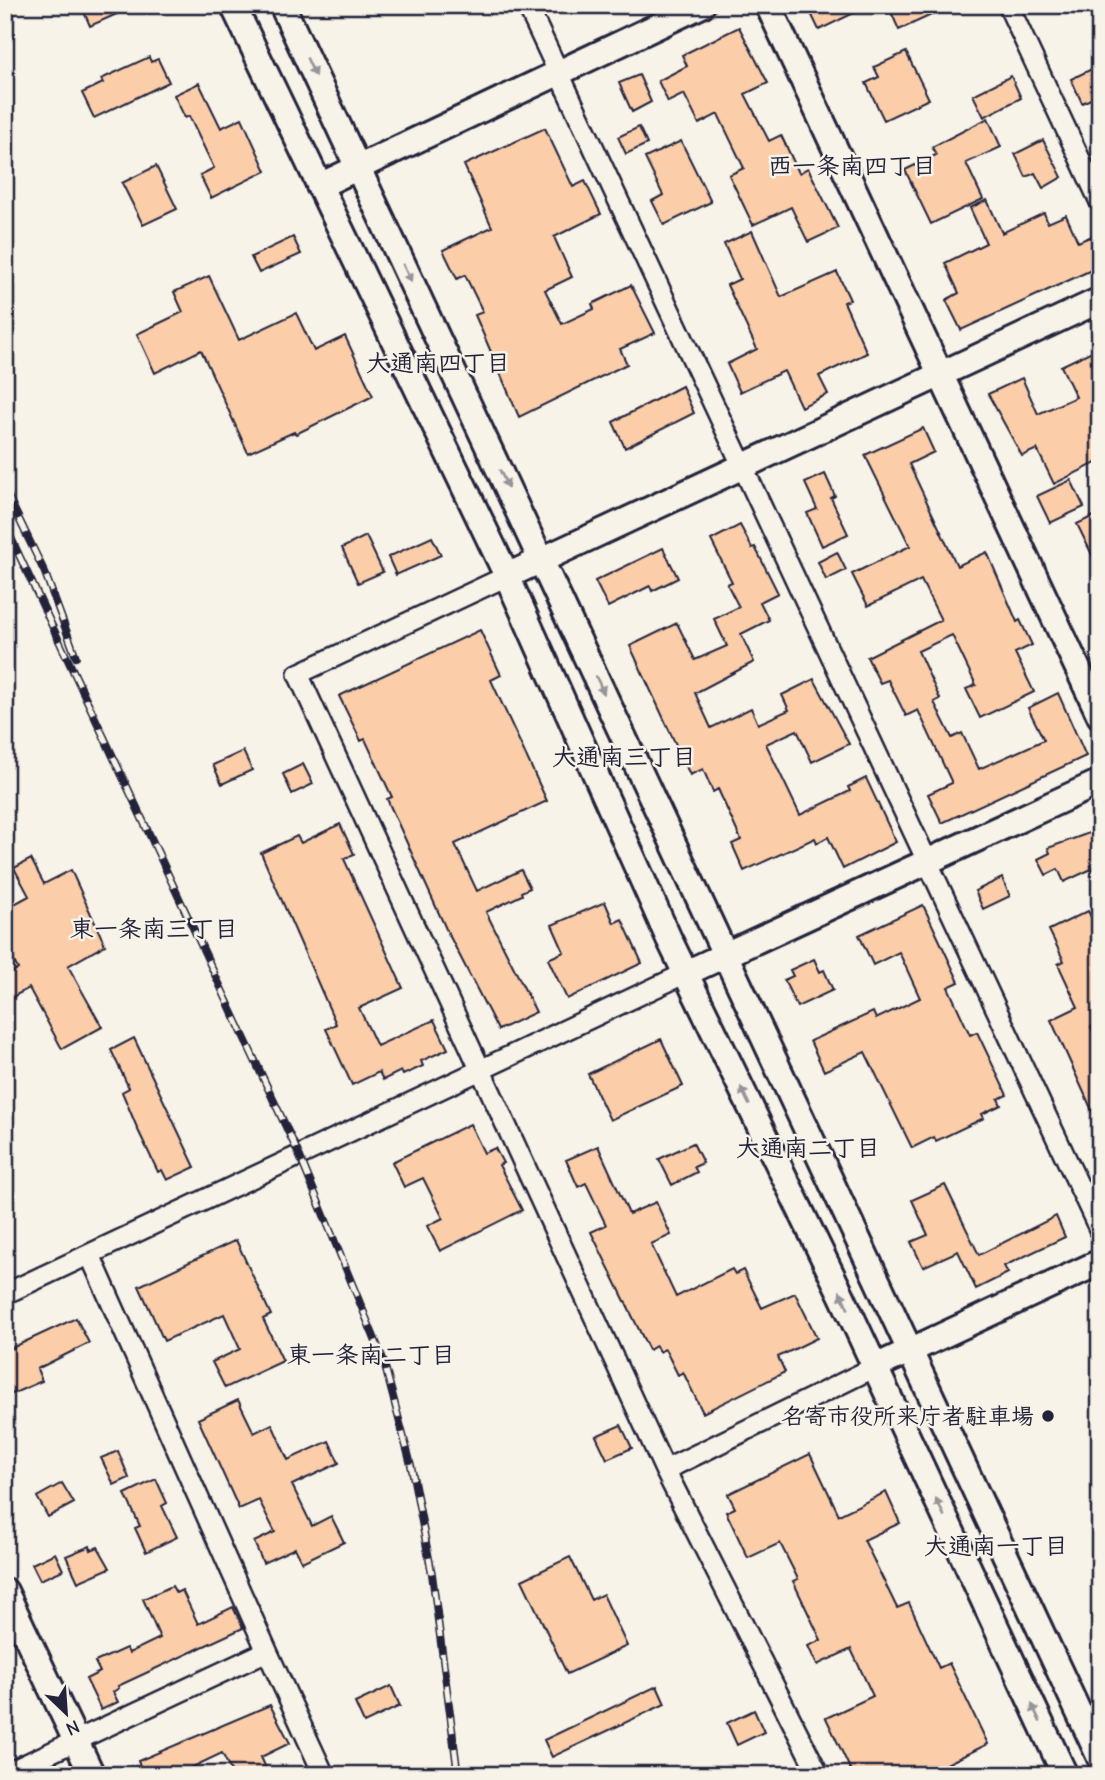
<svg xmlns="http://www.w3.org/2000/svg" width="1105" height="1780" viewBox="0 0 1105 1780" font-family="'Comic Neue','Klee One',sans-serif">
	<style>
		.building { fill: #fbcda9; stroke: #22223b; stroke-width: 2 }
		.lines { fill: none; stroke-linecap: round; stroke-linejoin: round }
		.minor-casing { stroke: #22223b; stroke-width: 24 }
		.tertiary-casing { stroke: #22223b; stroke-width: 30 }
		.minor { stroke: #f7f3e8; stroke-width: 19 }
		.tertiary { stroke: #f7f3e8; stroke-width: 24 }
		.rail-casing { stroke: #22223b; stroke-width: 8 }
		.rail { stroke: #f7f3e8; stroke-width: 5; stroke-dasharray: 16; stroke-linecap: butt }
		.oneway { fill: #97959a }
		.poi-dot { fill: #22223b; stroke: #f7f3e8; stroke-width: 2.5 }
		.labels { text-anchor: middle; stroke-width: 5; stroke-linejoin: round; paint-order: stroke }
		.poi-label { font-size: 23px; font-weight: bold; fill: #22223b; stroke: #f7f3e8; text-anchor: end }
		.neighbourhood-label { font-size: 24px; font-weight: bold; fill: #22223b; stroke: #f7f3e8 }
	</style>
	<rect width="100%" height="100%" fill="#f7f3e8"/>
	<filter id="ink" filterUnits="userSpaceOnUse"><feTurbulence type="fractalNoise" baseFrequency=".0143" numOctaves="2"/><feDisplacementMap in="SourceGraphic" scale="14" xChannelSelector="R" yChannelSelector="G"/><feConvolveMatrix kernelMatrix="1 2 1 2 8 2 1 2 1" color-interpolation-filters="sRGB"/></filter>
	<g filter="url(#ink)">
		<path class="building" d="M81,5H137L90,26Z
			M807,5H870L819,30Z
			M888,5H953L899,30Z
			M739,27L768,83L745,94L769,141L781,135L799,173L808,168L838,228L808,242L791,207L753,225L729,175L744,168L718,114L699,124L684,94L668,102L658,81L687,66L682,55Z
			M906,52L929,99L884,120L866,83L879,77L874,67Z
			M149,57L151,62L158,59L169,82L94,118L82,93L103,83L101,79Z
			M1100,65V95L1082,103L1071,79Z
			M639,75L651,102L632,112L619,83Z
			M1011,76L1021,98L984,117L973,95Z
			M199,83L221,128L242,118L266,171L211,198L200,175L214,168L189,116L185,118L174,95Z
			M988,118L1001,147L966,163L983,199L931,224L905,170L936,155L932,147Z
			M639,127L647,144L626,154L618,137Z
			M545,128L573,187L585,181L601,214L554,237L572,277L545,290L562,324L594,309L592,304L631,285L655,333L620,349L627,364L519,417L475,315L483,312L465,275L457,279L443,250L492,227L464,165Z
			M1043,140L1062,177L1043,188L1035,173L1026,177L1015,154Z
			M681,141L711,202L664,225L652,201L663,195L645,158Z
			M156,166L177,209L143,225L122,183Z
			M987,200L1002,233L1044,213L1048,223L1066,215L1078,242L1092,236L1100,252V266L961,330L946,300L959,293L945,263L986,243L970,208Z
			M752,231L781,297L837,272L850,300L844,302L867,353L819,376L828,394L801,407L784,371L740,392L727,364L757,349L727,285L740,279L724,244Z
			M293,237L301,254L259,273L251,257Z
			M209,276L239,340L296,313L314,351L345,336L373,396L296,434L294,432L248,453L201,350L155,373L137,334L183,312L174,292Z
			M1094,350L1100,362V461L1054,484L1037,449L1022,456L988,394L1022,378L1038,414L1076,397L1061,366Z
			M682,386L694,413L625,448L613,422Z
			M923,428L934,452L909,464L957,566L987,552L1017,622L1020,620L1032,645L1015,653L1034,692L980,718L966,689L976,685L952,635L918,651L940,699L934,702L952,738L962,733L979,769L1044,740L1028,708L1058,693L1086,756L942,823L928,794L952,783L918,710L906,716L888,680L880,683L867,657L941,620L921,580L868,606L852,574L910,546L865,455Z
			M825,474L835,496L831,498L848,534L822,546L807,513L817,509L805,483Z
			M1071,480L1084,507L1050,523L1037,496Z
			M1100,513V571L1077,524Z
			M740,525L752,548L755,547L778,593L760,602L769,620L741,634L754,662L695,693L711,728L751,708L758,724L789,710L782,695L814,679L849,744L812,762L797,730L766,744L800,815L850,791L848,787L866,778L896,842L843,869L828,837L817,843L815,838L744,871L732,844L741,840L718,789L713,792L703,769L690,775L630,646L677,623L695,660L727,646L714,619L739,607L727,584L732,582L711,540Z
			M366,536L383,572L358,583L342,548Z
			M432,537L441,555L396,575L388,557Z
			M663,548L678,578L652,591L650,586L608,607L595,581Z
			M837,552L846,570L826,580L818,562Z
			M480,630L501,675L491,680L547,801L455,844L477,891L521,870L530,888L521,892L522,895L486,912L536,1012L498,1030L446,929L387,799L392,797L365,739L361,741L339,696Z
			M243,751L252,770L222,784L213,765Z
			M303,764L313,784L292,794L283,774Z
			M340,824L354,854L344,859L403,988L359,1008L377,1046L434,1020L448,1049L421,1061L423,1066L403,1075L401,1071L383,1080L379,1072L352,1085L326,1029L336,1024L261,853L297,836L301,843Z
			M1100,829V865L1064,882L1058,869L1046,875L1038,859L1050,853L1048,848Z
			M31,859L44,884L71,870L105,945L68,966L102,1027L62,1049L29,988L5,1001V976L18,969L5,945V909L29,896L14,868Z
			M1002,878L1010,896L983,909L975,891Z
			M605,902L614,923L622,919L642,963L567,999L548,959L564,952L552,925Z
			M923,905L959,982L948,987L970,1035L977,1032L1007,1095L998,1099L1001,1105L982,1114L984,1118L936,1141L934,1137L912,1148L865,1052L824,1071L810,1041L873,1012L876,1019L920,998L899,952L873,965L859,935Z
			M1088,911L1100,934V1023L1091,1027L1100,1046V1128L1051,1020L1078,1007L1058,964L1064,961L1049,930Z
			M814,959L820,972L824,970L833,990L797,1007L784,980L793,976L790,970Z
			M134,1038L195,1167L167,1180L162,1170L158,1172L138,1130L122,1092L129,1088L111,1050Z
			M661,1039L683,1086L610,1120L588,1074Z
			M470,1124L484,1153L495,1148L503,1163L499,1165L522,1210L440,1251L427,1226L443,1218L423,1178L404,1187L392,1162Z
			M693,1143L703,1163L694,1167L697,1172L672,1185L659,1159Z
			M598,1146L629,1214L656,1202L671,1235L651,1244L676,1297L732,1269L735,1274L743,1270L762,1308L795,1293L817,1338L778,1357L785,1372L703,1413L683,1372L678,1375L665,1349L659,1352L656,1346L649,1350L591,1232L606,1225L586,1183L578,1187L566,1160Z
			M945,1185L979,1255L1056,1216L1065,1237L1004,1266L1008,1273L976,1289L958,1251L923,1267L911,1242L928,1235L912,1200Z
			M236,1240L271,1315L263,1319L283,1361L225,1388L212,1362L240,1349L224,1314L164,1341L139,1286Z
			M76,1318L89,1343L37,1369L42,1381L5,1397V1351Z
			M238,1400L254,1433L272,1424L288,1460L329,1441L339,1463L292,1485L312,1526L331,1516L344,1542L302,1562L295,1548L263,1563L254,1542L275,1532L259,1500L239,1509L198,1419Z
			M621,1425L632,1448L607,1459L596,1436Z
			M118,1451L129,1478L114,1485L101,1458Z
			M810,1454L839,1515L886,1492L900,1523L864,1540L897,1608L909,1603L939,1668L949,1663L988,1744L934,1770L937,1775H853L826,1718L873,1696L851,1649L817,1665L808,1646L821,1640L793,1581L798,1579L780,1543L748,1558L726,1512L735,1508L728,1494Z
			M156,1479L167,1503L162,1506L177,1537L146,1552L135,1528L140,1526L125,1494Z
			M62,1483L74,1503L48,1517L37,1497Z
			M90,1546L91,1550L98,1547L110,1568L78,1582L66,1556Z
			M55,1553L63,1570L40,1580L32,1564Z
			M570,1557L591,1600L603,1594L627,1646L567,1674L522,1580Z
			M172,1586L176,1593L182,1590L198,1624L233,1607L243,1628L118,1686L119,1688L113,1692L118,1702L101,1710L86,1679L100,1672L95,1662L126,1648L129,1653L160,1638L143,1599Z
			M391,1686L400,1706L364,1723L355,1703Z
			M657,1686L665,1704L552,1757L544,1740Z
			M270,1705L290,1743L261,1757L269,1775H233L222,1753L176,1775H144L138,1761Z
			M754,1710L764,1732L737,1745L727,1723Z"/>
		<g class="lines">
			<defs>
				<path id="minor" d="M527,5L1100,1231
					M1008,5L1100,202
					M507,576L298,674L665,1470L819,1775
					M5,1294L686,973
					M665,1470L875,1367
					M267,1651L324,1775
					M5,1774L267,1651L90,1255"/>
				<path id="tertiary" d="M233,5L507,576L669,939L841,1294L1065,1775
					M282,5L1100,1758
					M768,5L1100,716
					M319,186L702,5
					M507,576L1100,300
					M686,973L1100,782
					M875,1367L1100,1262
					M5,1591L92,1775"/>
			</defs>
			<use href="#minor" class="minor-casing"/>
			<use href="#tertiary" class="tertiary-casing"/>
			<use href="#minor" class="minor"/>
			<use href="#tertiary" class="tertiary"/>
			<defs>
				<path id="rail" d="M5,490L45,573L76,657
					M5,525L300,1157L383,1359L411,1465L432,1574L458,1775"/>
			</defs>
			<use href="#rail" class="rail-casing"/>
			<use href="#rail" class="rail"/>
		</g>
		<defs><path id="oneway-solid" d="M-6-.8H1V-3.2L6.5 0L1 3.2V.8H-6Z" transform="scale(1.75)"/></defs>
		<g class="oneway">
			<use href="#oneway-solid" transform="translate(311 67) rotate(65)"/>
			<use href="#oneway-solid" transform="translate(407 273) rotate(65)"/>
			<use href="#oneway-solid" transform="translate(504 479) rotate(65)"/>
			<use href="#oneway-solid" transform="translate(600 685) rotate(65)"/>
			<use href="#oneway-solid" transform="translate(745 1096) rotate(-116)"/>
			<use href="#oneway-solid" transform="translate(844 1300) rotate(-115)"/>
			<use href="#oneway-solid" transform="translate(940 1507) rotate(-115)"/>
			<use href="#oneway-solid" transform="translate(1036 1713) rotate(-115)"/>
		</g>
	</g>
	<circle class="poi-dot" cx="1048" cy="1416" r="7"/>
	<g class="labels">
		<g class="poi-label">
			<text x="1034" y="1424">名寄市役所来庁者駐車場</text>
		</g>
		<g class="neighbourhood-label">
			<text x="852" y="174">西一条南四丁目</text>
			<text x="438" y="371">大通南四丁目</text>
			<text x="624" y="765">大通南三丁目</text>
			<text x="154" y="937">東一条南三丁目</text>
			<text x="808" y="1156">大通南二丁目</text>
			<text x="371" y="1363">東一条南二丁目</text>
			<text x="996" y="1554">大通南一丁目</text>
		</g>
	</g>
	<rect width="1105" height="1780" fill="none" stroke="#f7f3e8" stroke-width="28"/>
	<rect x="14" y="14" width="1077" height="1752" fill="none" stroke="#22223b" stroke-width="2.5" filter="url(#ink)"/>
	<g transform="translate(66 1713) rotate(155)" stroke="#f7f3e8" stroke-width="5" paint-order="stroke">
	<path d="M0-5L12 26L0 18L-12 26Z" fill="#22223b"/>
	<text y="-10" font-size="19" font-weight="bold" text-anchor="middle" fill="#22223b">N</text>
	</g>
</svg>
